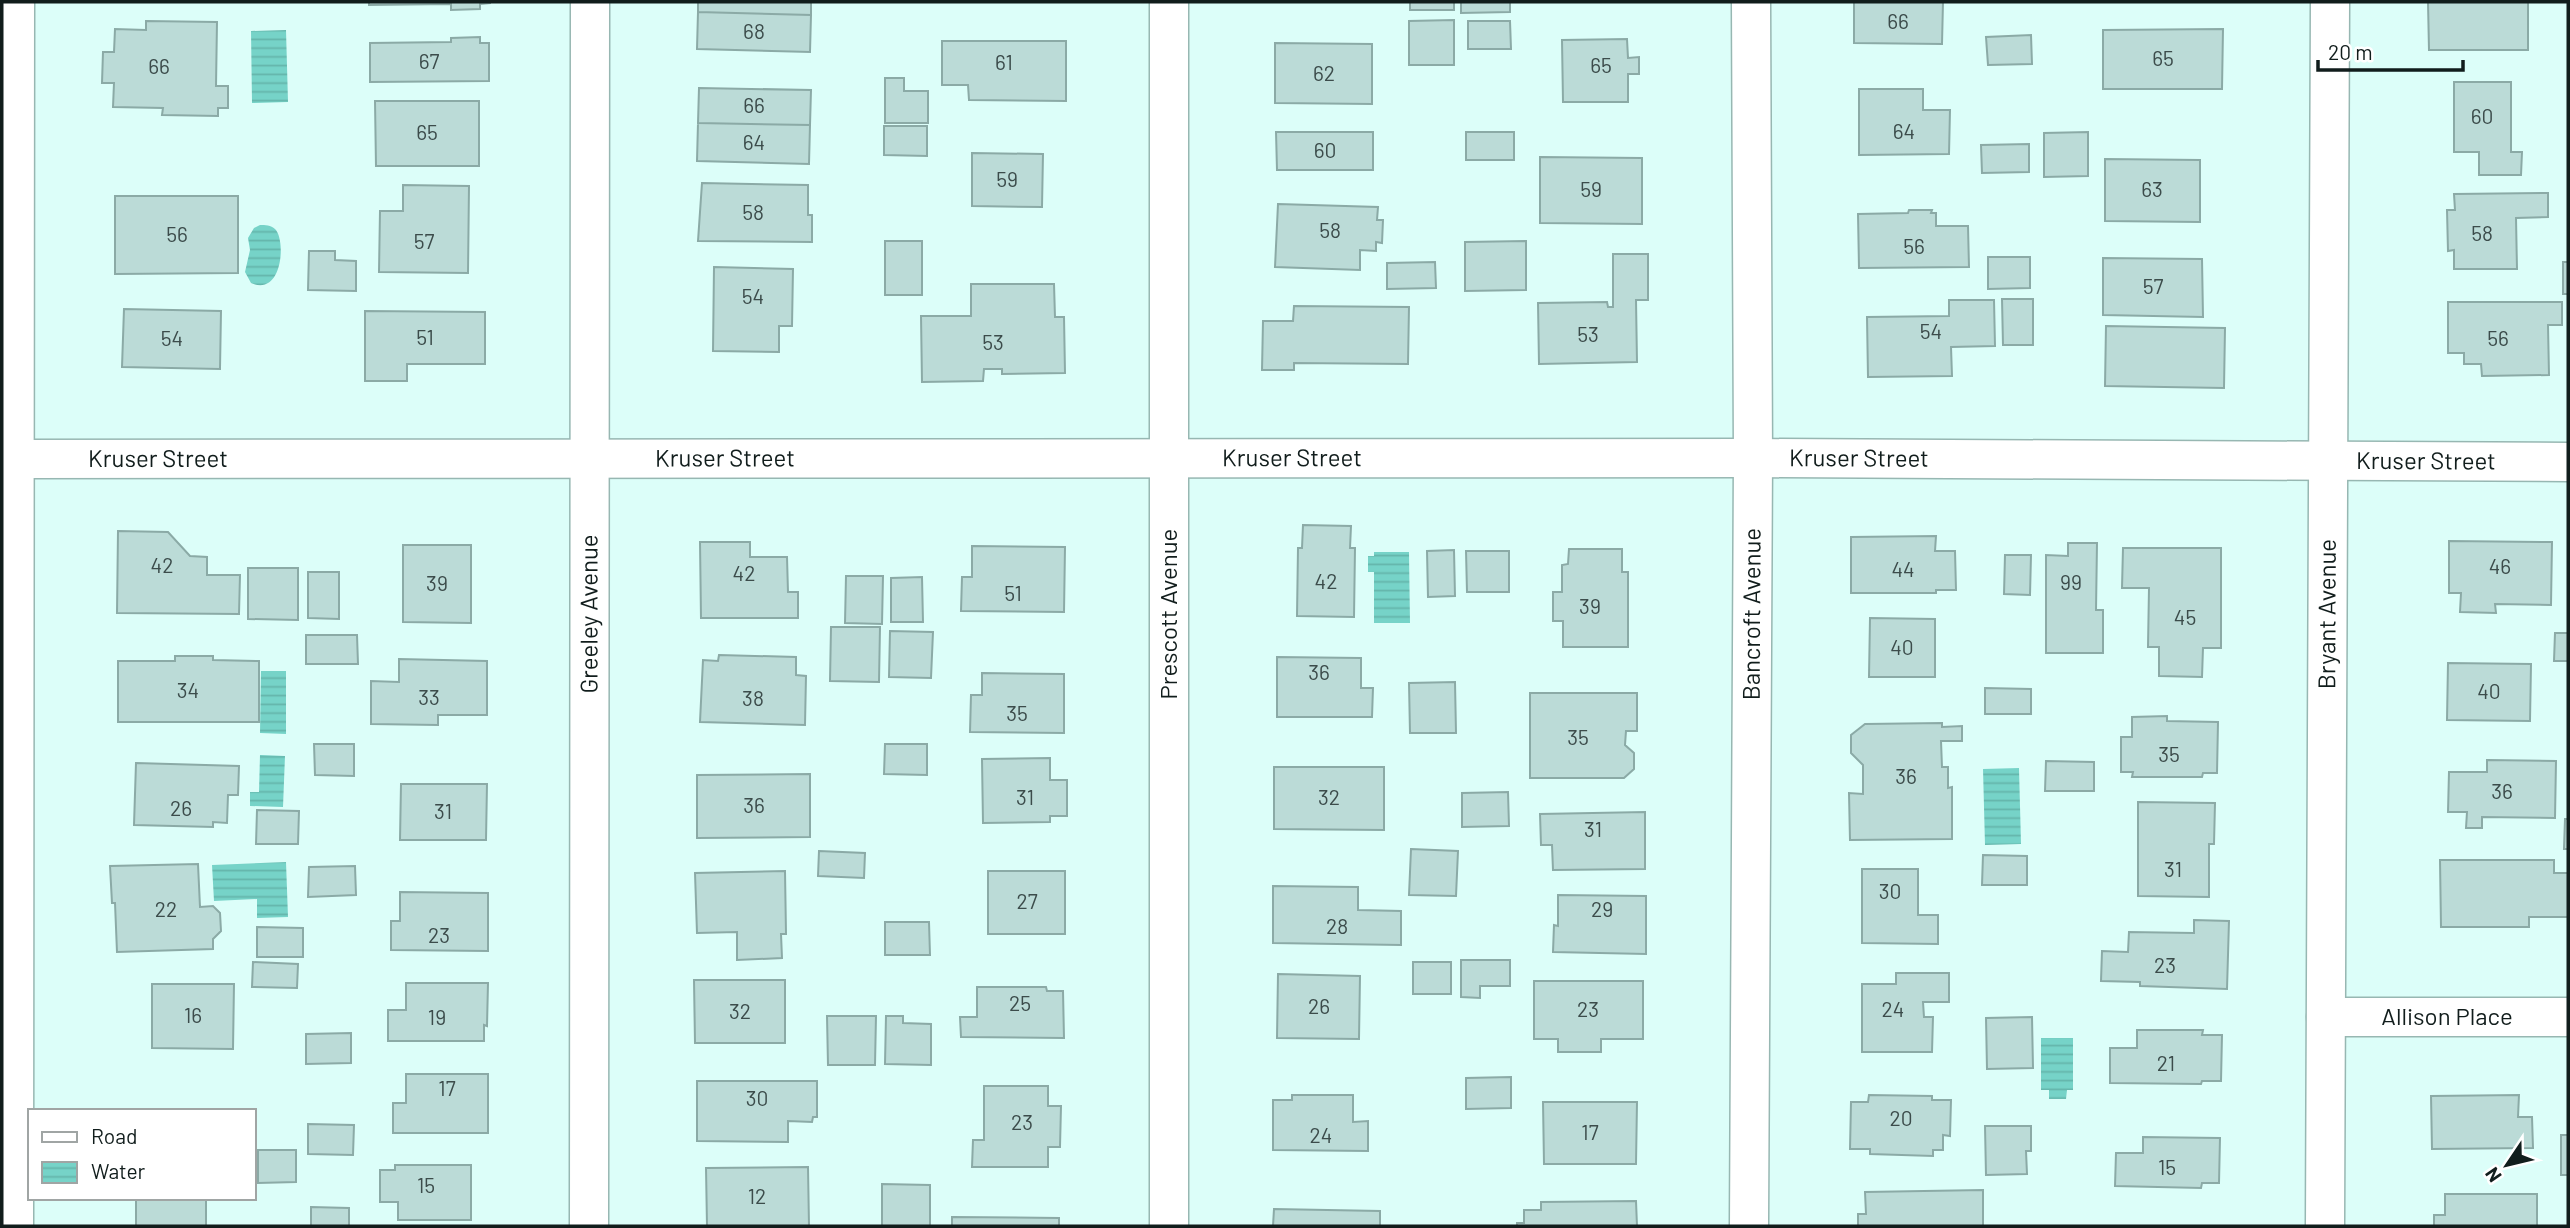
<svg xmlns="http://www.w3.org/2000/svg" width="2570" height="1228" viewBox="0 0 2570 1228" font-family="Barlow,sans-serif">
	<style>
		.water { fill: url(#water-rules) }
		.building { fill: #bbdbd7; stroke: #8baaa6; stroke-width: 2 }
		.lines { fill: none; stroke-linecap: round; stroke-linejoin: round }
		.minor-casing { stroke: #97b7b2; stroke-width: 41 }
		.minor { stroke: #fff; stroke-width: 38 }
		.labels { text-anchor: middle; stroke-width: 7; stroke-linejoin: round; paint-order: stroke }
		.number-label { font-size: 21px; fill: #3c4c4b }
		.street-label { font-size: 24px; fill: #111d1c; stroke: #fff }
	</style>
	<defs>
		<pattern id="water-rules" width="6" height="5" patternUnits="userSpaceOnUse" patternTransform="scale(1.75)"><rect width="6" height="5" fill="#76d3c8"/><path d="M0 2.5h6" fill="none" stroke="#65b5ab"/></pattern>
	</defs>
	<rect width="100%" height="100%" fill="#dcfef9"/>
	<path class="water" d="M286,30L288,102L252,103L251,31Z
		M260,225C265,225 271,225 275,229C286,239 283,297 251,283L245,272L250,250L248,238L254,228Z
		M1374,552H1409L1410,623H1374V572H1368V556H1374Z
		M261,671H286V734L260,733Z
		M260,755L285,756L283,807L250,806V792H259Z
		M2019,768L2021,844L1985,845L1983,769Z
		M286,862L288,917L257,918V899L214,901L212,865Z
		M2041,1038H2073V1090H2067L2066,1099H2049V1090H2041Z"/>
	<path class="building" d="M369,2H490V3L480,4V9L451,10V4L369,5Z
		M698,2H811V15L698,12Z
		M1410,2H1454V10H1410Z
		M1461,2H1510V12L1461,13Z
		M1854,2H1943L1942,44L1854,43Z
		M2428,2H2528V50H2429Z
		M698,12L811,15L810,52L697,49Z
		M1454,20V65H1409V21Z
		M146,21L217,22L216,86H228V108H218V116L162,115L163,108L113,107L114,83H102L103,52H114L115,29L146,30Z
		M1468,21H1510L1511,49H1468Z
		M2223,29L2222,89H2103V30Z
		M2031,35L2032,64L1988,65L1986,37Z
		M480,37V43H489V81L370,82V43L451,42V38Z
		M1627,39L1628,58L1639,57V74H1628V102H1563L1562,40Z
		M942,41H1066V101L969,100L968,85H942Z
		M1275,43L1372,44V104L1275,103Z
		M885,78H904V91H928V123H885Z
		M2454,82H2511V152H2522L2521,175H2479V152H2454Z
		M699,88L811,90L810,125L698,123Z
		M1859,89H1923V110H1950L1949,154L1859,155Z
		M375,101H479V166H376Z
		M698,123L810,125L809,164L697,161Z
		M884,126H927V156L884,155Z
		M1276,132H1373V170H1277Z
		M1466,132H1514V160H1466Z
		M2088,132V176L2044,177V133Z
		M2029,144V172L1982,173L1981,145Z
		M972,153L1043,154L1042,207L972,206Z
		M1540,157L1642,158V224L1540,223Z
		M2105,159L2200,160V222L2105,221Z
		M702,183L808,185V215H812V242L698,241Z
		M403,185L469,186L468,273L379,272L380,211H403Z
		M2548,193V217L2516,218L2517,269H2454V250L2448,251L2447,210H2455L2454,194Z
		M115,196H238V273L115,274Z
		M1278,204L1378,207L1377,220H1383L1382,243L1376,242V251L1360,250V270L1275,267Z
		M1909,210H1932L1931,213H1936V226H1968L1969,267L1859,268L1858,214L1908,213Z
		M885,241H922V295H885Z
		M1526,241V290L1465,291V242Z
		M309,251H335V260L356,261V291L308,290Z
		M1613,254H1648V300H1636L1637,362L1539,364L1538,303L1607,302L1608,307H1613Z
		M1988,257H2030V288L1988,289Z
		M2103,258L2202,259L2203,317L2103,315Z
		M1435,262L1436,288L1387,289V263Z
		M2563,262H2568V294H2563Z
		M714,267L793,269L792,326H779V352L713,351Z
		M971,284H1054L1055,317H1064L1065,373L1002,374V369H984L983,381L922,382L921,316H971Z
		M2002,299H2033V345H2003Z
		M1949,300H1994L1995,346L1951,347L1952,376L1868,377L1867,317L1949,316Z
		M2448,302H2562V325H2548L2549,375L2482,376L2481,364H2464V353H2448Z
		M1294,306L1409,307L1408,364L1294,363V370H1262L1263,321H1293Z
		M124,309L221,311L220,369L122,367Z
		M365,311L485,312V364H407V381H365Z
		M2106,326L2225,328L2224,388L2105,386Z
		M1303,525L1351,526L1350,548H1355L1354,617L1297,616L1298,548H1302Z
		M118,531L168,532L190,556L207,557V575H240L239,614L117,613Z
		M1936,536L1935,551H1955L1956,590H1936V593H1851V537Z
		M2449,541L2552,542L2551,605L2495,604L2496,613L2460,612L2461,593H2449Z
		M700,542H750V557H787L788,592H798V618H701Z
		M2068,543H2097L2096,610H2103V653H2046V555L2068,556Z
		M403,545H471V623L403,622Z
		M972,546L1065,547L1064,612L961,611L962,577H972Z
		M2123,548H2221V648H2203L2202,677L2159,676V647H2148L2149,588H2122Z
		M1569,549H1622V572H1628V647H1563V621H1553V592H1562V565L1568,564Z
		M1454,550L1455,596L1428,597L1427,551Z
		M1466,551H1509V592H1467Z
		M2005,555H2031L2030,595L2004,594Z
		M248,568H298V620L248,619Z
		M308,572H339V619L308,618Z
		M846,576H883L882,624L845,623Z
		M922,577L923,622H891V578Z
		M1870,618L1935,619V677H1869Z
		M831,627H880L879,682L830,681Z
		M890,631L933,632L931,678L889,677Z
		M2555,633H2568V661H2554Z
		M306,635H357L358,664H306Z
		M719,655L796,657V675L806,676L805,725L700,722L703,660L718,661Z
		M175,656H213V660L259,661V722H118V661H175Z
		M1277,657L1361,658V688H1373L1372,717H1277Z
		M399,659L487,661V715H438V725L371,724V681L399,682Z
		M2448,663L2531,664L2530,721L2447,720Z
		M982,673L1064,674V733L970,732L971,695H982Z
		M1455,682L1456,733H1410L1409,683Z
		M1985,688L2031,689V714H1985Z
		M1530,693H1637V731H1626L1625,745L1634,753V769L1624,778H1530Z
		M2167,716V721L2218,722L2217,773H2203L2202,777H2132L2133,772H2121V737H2132V717Z
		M1942,723V727L1962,726V741H1941L1942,767H1948V788L1952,787V839L1850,840L1849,793L1863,794V765L1851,753V735L1865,724Z
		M314,744H354V776L315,775Z
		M885,744H927V775L884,774Z
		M1050,758V780H1067V816H1050V822L983,823L982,759Z
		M2487,760L2556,761L2555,818L2482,817V828H2466L2467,812H2448L2449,772H2487Z
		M2046,761L2094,762V791H2045Z
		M136,763L239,766L238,795H228L227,823L213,822V827L134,825Z
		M1274,767H1384V830L1274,829Z
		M810,774V837L697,838V775Z
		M401,784H487L486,840H400Z
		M1508,792L1509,826L1462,827V793Z
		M2138,802L2215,803L2214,844H2209V897L2138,896Z
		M257,810L299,811L298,844H256Z
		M1645,812V869L1553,870L1552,845H1541L1540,814Z
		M2565,819H2568V849H2564Z
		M1411,849L1458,851L1456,896L1409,895Z
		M819,851L865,853L864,878L818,876Z
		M1983,855L2027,856V885H1982Z
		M2440,860H2554V873H2568V917H2529V927H2441Z
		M198,864L200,907L213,906L220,913L221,931L213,939V949L117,952L115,903H112L110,866Z
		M355,866L356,895L308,897L309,867Z
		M1862,869H1918V915H1938V944L1862,943Z
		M785,871L786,934H781L782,958L737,960V932L697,933L695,873Z
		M988,871H1065V934H988Z
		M1273,886L1358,887V910L1401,911V945L1273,943Z
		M400,892L488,893V951L391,950V921H400Z
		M1558,895L1646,896V954L1553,952L1554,925L1558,926Z
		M2194,920L2229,921L2227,989L2140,986V982L2101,981L2102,951L2128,952L2129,932L2194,933Z
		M885,922H929L930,955H885Z
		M257,927L303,928V957H257Z
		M1461,960H1510V986H1480V998L1461,997Z
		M253,962L298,964L297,988L252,987Z
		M1413,962H1451V994H1413Z
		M1896,973H1949V1002H1923L1924,1017H1933L1932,1052H1862V984H1896Z
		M1278,974L1360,976L1359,1039L1277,1038Z
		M694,980H785V1043H695Z
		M1534,981H1643V1039H1601V1052H1558V1039H1534Z
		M406,983H488L487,1026L484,1025V1041H388V1010H406Z
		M152,984H234L233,1049L152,1048Z
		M977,987H1046L1047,991H1063L1064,1038L961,1037L960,1017H977Z
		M827,1016H876L875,1065H828Z
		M886,1016H903V1023L931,1024V1065L885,1064Z
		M2032,1017L2033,1068L1987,1069L1986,1018Z
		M2137,1030H2203L2202,1035H2222L2221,1081H2202L2201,1084L2110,1083V1048H2137Z
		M351,1033V1063L306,1064V1034Z
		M406,1074H488V1133H393V1103H406Z
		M1511,1077V1108L1466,1109V1078Z
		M697,1081H817V1117H813L812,1122L788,1121V1142L697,1141Z
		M984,1086H1048V1106H1061L1060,1147H1048V1167H972L973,1140H984Z
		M1292,1095H1353V1122L1368,1121V1151L1273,1150V1100H1292Z
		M1869,1095L1932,1096V1100H1951L1950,1136L1943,1135V1150H1933V1156L1870,1154V1149H1850L1851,1102H1868Z
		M2519,1095L2518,1117H2532L2533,1148L2432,1149L2431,1096Z
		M1543,1102H1637L1636,1164H1544Z
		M308,1124L354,1125L353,1155L308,1154Z
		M1985,1126H2031V1151H2026L2027,1174L1986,1175Z
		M2561,1135H2568V1175H2561Z
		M2143,1137L2220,1138L2219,1183H2202L2201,1188L2115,1186L2116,1153H2143Z
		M258,1150H296V1182L258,1183Z
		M395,1165H471V1220H398V1202H380V1170H395Z
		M808,1167L809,1226H707L706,1168Z
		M882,1184L930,1185V1226H882Z
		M1983,1190V1226H1858V1214H1866L1865,1192Z
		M2445,1194H2537V1226H2434V1215H2445Z
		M136,1198H206V1226H136Z
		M1636,1201L1637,1226H1517V1223H1524V1210H1541V1202Z
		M311,1207L349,1208V1226H311Z
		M1274,1209L1380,1211V1226H1273Z
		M952,1217L1059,1218V1226H952Z"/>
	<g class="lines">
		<defs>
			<g id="minor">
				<path id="s1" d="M16,459L1753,458L2568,462"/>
				<path id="s2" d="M2326,1017H2568"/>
				<path d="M14,1226L15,2"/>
				<path id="s3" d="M589,1226L590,2"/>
				<path d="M1169,1226V2"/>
				<path id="s4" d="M1749,1226L1753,458L1751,2"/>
				<path id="s5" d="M2325,1226L2330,2"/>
			</g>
		</defs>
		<use href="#minor" class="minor-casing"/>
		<use href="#minor" class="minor"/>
	</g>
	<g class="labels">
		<g class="number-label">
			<text x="1898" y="29">66</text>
			<text x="754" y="39">68</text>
			<text x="2163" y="66">65</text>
			<text x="429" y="69">67</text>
			<text x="1004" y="70">61</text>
			<text x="1601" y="73">65</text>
			<text x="159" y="74">66</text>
			<text x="1324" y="81">62</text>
			<text x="754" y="113">66</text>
			<text x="2482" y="124">60</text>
			<text x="1904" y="139">64</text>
			<text x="427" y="140">65</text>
			<text x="754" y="150">64</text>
			<text x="1325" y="158">60</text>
			<text x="1007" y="187">59</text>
			<text x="1591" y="197">59</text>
			<text x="2152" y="197">63</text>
			<text x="753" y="220">58</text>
			<text x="1330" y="238">58</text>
			<text x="2482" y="241">58</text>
			<text x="177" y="242">56</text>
			<text x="424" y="249">57</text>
			<text x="1914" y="254">56</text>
			<text x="2153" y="294">57</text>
			<text x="753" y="304">54</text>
			<text x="1931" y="339">54</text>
			<text x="1588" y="342">53</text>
			<text x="425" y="345">51</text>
			<text x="172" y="346">54</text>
			<text x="2498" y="346">56</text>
			<text x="993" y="350">53</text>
			<text x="162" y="573">42</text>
			<text x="2500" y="574">46</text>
			<text x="1903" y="577">44</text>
			<text x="744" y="581">42</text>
			<text x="1326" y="589">42</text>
			<text x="2071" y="590">99</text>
			<text x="437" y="591">39</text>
			<text x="1013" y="601">51</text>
			<text x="1590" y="614">39</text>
			<text x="2185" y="625">45</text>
			<text x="1902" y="655">40</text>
			<text x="1319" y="680">36</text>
			<text x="188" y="698">34</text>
			<text x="2489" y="699">40</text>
			<text x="429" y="705">33</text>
			<text x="753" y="706">38</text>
			<text x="1017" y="721">35</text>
			<text x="1578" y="745">35</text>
			<text x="2169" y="762">35</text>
			<text x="1906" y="784">36</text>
			<text x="2502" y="799">36</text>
			<text x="1025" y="805">31</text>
			<text x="1329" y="805">32</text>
			<text x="754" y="813">36</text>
			<text x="181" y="816">26</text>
			<text x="443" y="819">31</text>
			<text x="1593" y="837">31</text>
			<text x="2173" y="877">31</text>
			<text x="1890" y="899">30</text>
			<text x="1027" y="909">27</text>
			<text x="166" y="917">22</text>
			<text x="1602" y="917">29</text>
			<text x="1337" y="934">28</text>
			<text x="439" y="943">23</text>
			<text x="2165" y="973">23</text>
			<text x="1020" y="1011">25</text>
			<text x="1319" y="1014">26</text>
			<text x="1588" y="1017">23</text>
			<text x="1893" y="1017">24</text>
			<text x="740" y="1019">32</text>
			<text x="193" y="1023">16</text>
			<text x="437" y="1025">19</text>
			<text x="2166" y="1071">21</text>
			<text x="447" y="1096">17</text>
			<text x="757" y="1106">30</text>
			<text x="1901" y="1126">20</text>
			<text x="1022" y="1130">23</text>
			<text x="1590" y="1140">17</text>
			<text x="1321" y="1143">24</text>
			<text x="2167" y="1175">15</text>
			<text x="426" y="1193">15</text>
			<text x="757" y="1204">12</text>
		</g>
		<g class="street-label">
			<text dy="8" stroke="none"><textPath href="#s1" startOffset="709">Kruser Street</textPath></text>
			<text dy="8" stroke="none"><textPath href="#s1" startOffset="1276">Kruser Street</textPath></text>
			<text dy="8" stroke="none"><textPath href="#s1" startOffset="1843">Kruser Street</textPath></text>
			<text dy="8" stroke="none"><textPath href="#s1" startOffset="142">Kruser Street</textPath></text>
			<text dy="8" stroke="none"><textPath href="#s1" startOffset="2410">Kruser Street</textPath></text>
			<text dy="8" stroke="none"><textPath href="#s3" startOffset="612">Greeley Avenue</textPath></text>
			<text transform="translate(1169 614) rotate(-90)" y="8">Prescott Avenue</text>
			<text dy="8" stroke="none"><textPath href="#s4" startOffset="612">Bancroft Avenue</textPath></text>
			<text dy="8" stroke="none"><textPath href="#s5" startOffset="612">Bryant Avenue</textPath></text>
			<text dy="8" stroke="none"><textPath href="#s2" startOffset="121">Allison Place</textPath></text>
		</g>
	</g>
	<rect width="2570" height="1228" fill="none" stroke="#111d1c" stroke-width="7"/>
	<rect x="28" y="1109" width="228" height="91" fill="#ffffff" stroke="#a0a5a4" stroke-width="2"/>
	<rect x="42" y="1132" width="35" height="10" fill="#ffffff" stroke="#a0a5a4" stroke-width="2"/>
	<text x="91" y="1144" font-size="21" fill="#111d1c">Road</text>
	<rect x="42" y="1162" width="35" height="21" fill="url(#water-rules)" stroke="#a0a5a4" stroke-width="2"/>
	<text x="91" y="1179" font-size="21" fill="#111d1c">Water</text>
	<g transform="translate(2507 1165) rotate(235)" stroke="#ffffff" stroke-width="5" paint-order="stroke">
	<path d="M0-5L12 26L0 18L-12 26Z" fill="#111d1c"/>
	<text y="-10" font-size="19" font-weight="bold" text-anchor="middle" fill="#111d1c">N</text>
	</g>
	<path d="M2318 60v10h145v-10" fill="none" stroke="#111d1c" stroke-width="3.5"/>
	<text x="2328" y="60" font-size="21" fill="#111d1c" stroke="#ffffff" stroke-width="5" paint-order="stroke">20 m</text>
</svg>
